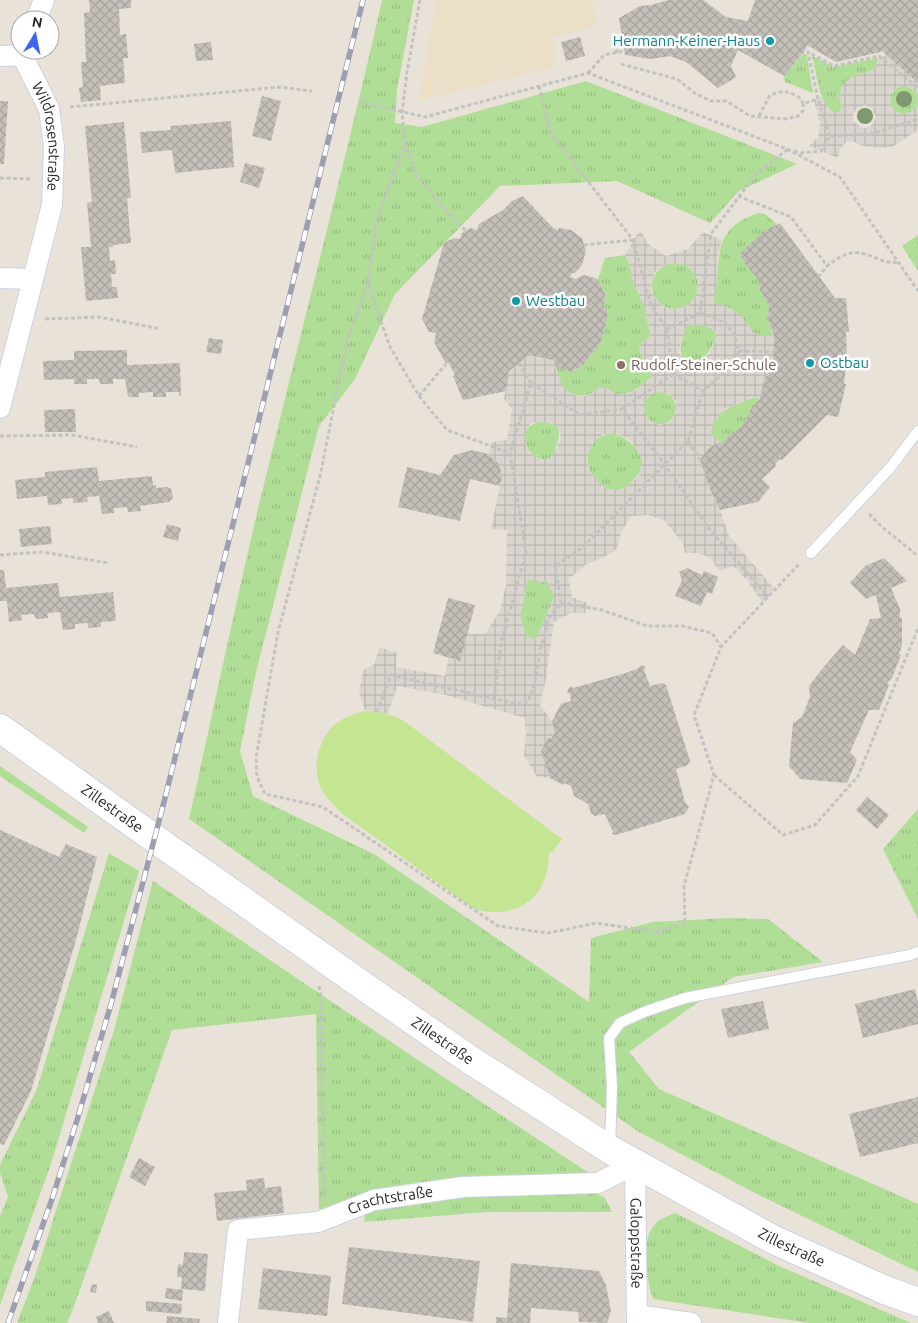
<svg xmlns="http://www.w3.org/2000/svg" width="918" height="1323" viewBox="0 0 918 1323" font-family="Ubuntu,sans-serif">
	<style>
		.education { fill: #ebdfc8 }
		.grass { fill: url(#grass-tufts) }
		.pitch { fill: #c4e692 }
		.plaza { fill: url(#plaza-grid); fill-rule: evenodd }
		.building { fill: url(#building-cross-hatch) }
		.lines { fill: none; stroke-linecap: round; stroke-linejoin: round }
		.lane-casing { stroke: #ced2e0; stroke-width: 12 }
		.street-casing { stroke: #ced2e0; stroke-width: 22 }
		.secondary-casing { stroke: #ced2e0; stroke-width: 30 }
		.path { stroke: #c3c3c3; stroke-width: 3; stroke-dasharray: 4 2.5; stroke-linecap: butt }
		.lane { stroke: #fff; stroke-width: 10 }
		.street { stroke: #fff; stroke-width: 20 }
		.secondary { stroke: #fff; stroke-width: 28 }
		.rail-casing { stroke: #9c9fb1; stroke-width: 5.5 }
		.rail { stroke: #fff; stroke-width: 4; stroke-dasharray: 11; stroke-linecap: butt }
		.tree { fill: #809a70 }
		.culture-dot { fill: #0f9aa8; stroke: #fff; stroke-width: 2 }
		.education-dot { fill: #8d6e63; stroke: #fff; stroke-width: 2 }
		.labels { text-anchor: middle; stroke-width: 5; stroke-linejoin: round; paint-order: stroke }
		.culture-label { font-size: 15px; fill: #0d838f; stroke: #fff; text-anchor: start }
		.street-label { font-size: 15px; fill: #272727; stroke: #fff }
		.education-label { font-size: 15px; fill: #785e54; stroke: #fff; text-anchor: start }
	</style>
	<defs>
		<pattern id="grass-tufts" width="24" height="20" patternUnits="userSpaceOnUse" patternTransform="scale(1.25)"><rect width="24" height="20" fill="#b0de96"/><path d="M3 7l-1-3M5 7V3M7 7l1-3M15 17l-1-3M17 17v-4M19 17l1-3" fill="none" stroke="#97be81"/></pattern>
		<pattern id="plaza-grid" width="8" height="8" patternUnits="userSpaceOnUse" patternTransform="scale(1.25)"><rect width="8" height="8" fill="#dad5cf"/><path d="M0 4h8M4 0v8" fill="none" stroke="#bbb7b2"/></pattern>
		<pattern id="building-cross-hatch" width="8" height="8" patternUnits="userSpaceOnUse" patternTransform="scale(1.25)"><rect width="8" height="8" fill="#c4bfb8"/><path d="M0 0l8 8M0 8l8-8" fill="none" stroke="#a8a49e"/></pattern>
	</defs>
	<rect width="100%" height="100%" fill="#e9e2d8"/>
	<path class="education" d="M436,0H593L596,26L554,37V67L419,101Z"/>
	<path class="grass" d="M382,0H414L397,90L395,123L422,127L586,81L797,164L739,191L710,223L617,181L500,186L395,294L355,379L319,426L256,672L240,751L253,796L374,854L589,1002L591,938L653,922L728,918L768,919L823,962L733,977L629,1052L659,1089L918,1204V1272L759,1195L639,1132L189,819C212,717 233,615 257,513C298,342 343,172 382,0Z
		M804,53L807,55L813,93L785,82L784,76Z
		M812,56L834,67L877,58V63L873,70L852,77L839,96C842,104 844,109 836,114C818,103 817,75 812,56Z
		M890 100a14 14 0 1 1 28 0a14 14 0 1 1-28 0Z
		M759,213L765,214L777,224L761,233L758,279L760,290L769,306L768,318L773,337L754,334L748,324L713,302C723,262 708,229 759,213Z
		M918,235V271L902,246Z
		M625,255L630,265L633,282L644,306L651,337L641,343L642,357L653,377C640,387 631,395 614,394L609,389C594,388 599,391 587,395C579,398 567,393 562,386C559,381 558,372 556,367L572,372C594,359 606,336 607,310L604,308L605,293L598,279L605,258Z
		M652 286a23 23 0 1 1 46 0a23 23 0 1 1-46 0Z
		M695,324C704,325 712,326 717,335C716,340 714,342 712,346C703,361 701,364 683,360C677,347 684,338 686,326Z
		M644 408a16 16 0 1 1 32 0a16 16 0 1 1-32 0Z
		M755,397L760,399L742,427L722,444L711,434C712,408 736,406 755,397Z
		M539,422L550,423L558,427C560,436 559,438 556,446C556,447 554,453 554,454C540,476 505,430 539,422Z
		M611,433C631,437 655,461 634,479C630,484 625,489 619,490C589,495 571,442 611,433Z
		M528,579L549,583L554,597L537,639L525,637L520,614Z
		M0,766L88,827L84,833L0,776Z
		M918,809V919L883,849Z
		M109,853L139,871L52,1161L0,1305V1216L8,1197L0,1173V1165L37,1089Z
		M153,881L418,1060L592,1175L319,1215L316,1014L172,1030L72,1312L67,1323H17L35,1276L114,1030Z
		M537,1190L595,1193L605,1198L612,1212H487L364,1222L366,1211L434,1196Z
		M675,1213L779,1266L911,1323H809L653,1299C646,1277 638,1241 657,1222C661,1218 669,1216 675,1213Z"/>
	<path class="pitch" d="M363,711C379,711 391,714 404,721L562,839L552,853L549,852C549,897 518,921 474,909L340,812C332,803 323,795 319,783C312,761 321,732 341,720C348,716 356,714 363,711Z"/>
	<path class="plaza" d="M887,55L918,83V97L914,90L905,86L896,88L891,95L890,99L892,108L899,113L904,114L913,111L918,104V130L892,147L879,148L863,146L852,141L846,142L840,149L838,158L809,146L818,137L820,124L814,100L822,97L831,111L836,113L840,111L842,106L839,96L842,85L852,77L873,70L877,63V58ZM865,105L872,108L876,118L870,127L863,128L854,122L853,114L857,108Z
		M640,229L648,244L666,256L688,249L703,232L722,240L718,256L716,288L713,302L728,307L740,315L748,324L754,334L774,337L773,368L764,379L760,399L755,397L724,409L712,425L711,434L720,442L710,447L700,460L709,487L720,510L729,536L774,588L768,597L762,602L746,579L733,566L719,571L711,558L698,553H685L683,544L665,521L648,515L631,516L621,533L617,549L604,557L585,565L569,579L572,597L587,603L585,613H571L554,622L546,679L540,705L552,721L555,733L551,739L548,738L541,751L550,778L537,777L524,756L526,736L525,718L446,695L397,686L388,714L365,710L359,692L363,670L375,664L379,647L397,653L396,667L445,676L448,659L460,660L467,634H485L500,611L506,585L507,530L491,529L502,476L499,464L488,454L492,442L507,440L512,409L504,399L509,371L529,355L553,360L562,386L570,393L580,397L589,395L598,388L603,387L609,389L614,394H624L636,390L652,376L639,350L641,343L651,336L644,306L633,282L630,265L625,255ZM671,263H680L688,267L694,274L698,282L697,291L694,300L687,306L679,309H669L661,305L655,298L651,290L652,281L655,272L662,266ZM695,324L703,325L715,331L717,335L716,340L708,355L701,360L693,362L683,360L679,353L681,339L684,336L686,326ZM656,392L668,393L676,401V413L670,422L659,425L648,420L644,409L647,398ZM539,422L550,423L558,427L561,437L554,454L548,459H539L531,454L526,446L525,436L527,428L531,423ZM611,433L620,435L630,440L639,453L642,461L639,476L625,488L618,490L607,489L600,484L590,471L587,463L588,453L593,443L602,435ZM528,579L548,583L554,597L536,639L526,637L520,614Z"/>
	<path class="building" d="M89,0H131V8L119,9L120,35L126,34L128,58H123L125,83L100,86L101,100L81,102L79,88L83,87L81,62H86L84,13L90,12Z
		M669,0H703L726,17L748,21L755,0H918V83L881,50V52L836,62L807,45L805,51L784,76L738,50L731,66L736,77L718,88L686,62L670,56L651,59L625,55L619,18L640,6L651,5Z
		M580,37L585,56L566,61L561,42Z
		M211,42L213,60L196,61L194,44Z
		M262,96L281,101L271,141L252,136Z
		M0,101H8L4,164H0Z
		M231,121L234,167L175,173L172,150L142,153L140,132L171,130L170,126Z
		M124,122L131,198H127L131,243L113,245V247H109L110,261L115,260L116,271V274H111L112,287H117L118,298L86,301L81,247H91L87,203L92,202L85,126Z
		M245,163L265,168L259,188L240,182Z
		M523,196L553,228L558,230L559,228L571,230L582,238L586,251L582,265L575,273H572L570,277L576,279L584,275L598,279L605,293L604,308L607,310V320L600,343L594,352H593L584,364L572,372L556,367L553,360L529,355L509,371L506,391L463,400L453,376L455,375L448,362L446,364L434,342L436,333L429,332L422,319L444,243L454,238L460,239L462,233L471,228L477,230L479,224L503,210L512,201Z
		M780,223L835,298H846L849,332H846L847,358L844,384H846L838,417L827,415L782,460L780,459L775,464L776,466L762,479L770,487L758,502L720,510L709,487L700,460L710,447L720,442L722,444L730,434L742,427L751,409L760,399L764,379L773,368L774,337L768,318L769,306L760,290L758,279L745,264L740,253L761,234L760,233Z
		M209,338L223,340L221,354L206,352Z
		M127,350V365L180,363L181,396H179V392H166V397H153V392L139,393V397H128L125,379H113V384H100L99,379H87V384H74V379L44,380L43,361L74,360V351Z
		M75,409L76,432H45L44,410Z
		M472,450L488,454L499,464L502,476L500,486L470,479L460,521L398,507L407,467L440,475L454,455Z
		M97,467L99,481L152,476L153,486L156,485V488L167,487L171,489L173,498L169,502L140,506L141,511L128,512L127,507L114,508V513L102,514L99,496L87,497L88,502L73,503V498L61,499L62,504L48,505L47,496L17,499L15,480L45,477V472Z
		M167,524L181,528L178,541L163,537Z
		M50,526L52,544L21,547L19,529Z
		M884,558L907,581L891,588L900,609V618H902V645L899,654L901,655L892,678L887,683L889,685L879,710H869L850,752L857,760L847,783L800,779L789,766L793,723L802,717L810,697L809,686L822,669L843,645L855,655L870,619L881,618L876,595L866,599L850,583L865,566Z
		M687,568L702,575L704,571L718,577L712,594L707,592L701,606L675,596L682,580L679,572Z
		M0,570H4L6,588L58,583L60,597L113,592L116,621L101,622V627L88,628V623L75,624V629L63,630L60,612L47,613L48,618L36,619L34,614L21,615L22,620L9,622L7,601H0Z
		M448,598L475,605L460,661L433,653Z
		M640,665L646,667L644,670L650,686L662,683L666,685L690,761L688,765L676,769L685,802L689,807L685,814L616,835L612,834L613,832L605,814L595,816L591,813L588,804L574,796L571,786L564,783L563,785L550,778L541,751L548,738L551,739L555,733L552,721L561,704L571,701L570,694L567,692L570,686L573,688L626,673L639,668Z
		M867,797L889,815L877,829L856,810Z
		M0,830L59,857L66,844L97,857L76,940L31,1091L4,1145L0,1144Z
		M915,989L918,1002V1024L863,1038L855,1004Z
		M763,1001L769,1029L728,1038L721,1009Z
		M918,1097V1143L860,1157L849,1114Z
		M139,1158L155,1167L145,1186L129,1177Z
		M264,1178L265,1188L281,1186L284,1213L217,1221L214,1193L247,1190L246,1180Z
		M349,1247L480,1261L473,1322L342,1304Z
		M184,1252L208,1254L205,1291L181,1289L182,1277H177L178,1264L183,1265Z
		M511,1263L599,1271L606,1285L611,1311L607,1323L579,1322L578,1312L531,1308L530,1323H496V1317L507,1318Z
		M263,1268L331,1276L327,1316L258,1309Z
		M92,1284L97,1285L96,1293L90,1292Z
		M166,1288L183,1290L182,1301L165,1298Z
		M146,1301L182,1304L181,1314L146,1311Z
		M109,1311L114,1323H98L96,1317Z
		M167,1316L200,1319L199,1323H166Z"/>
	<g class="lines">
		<defs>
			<path id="lane" d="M811,553L890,468L918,431
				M610,1147L612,1087L609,1038L620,1023L644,1012L685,998L910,955L918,952"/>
			<g id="street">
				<path d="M36,20L44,0"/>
				<path id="s1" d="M0,56L22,55L49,109L54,147L52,205L0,408"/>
				<path d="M0,278L32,279"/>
				<path d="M637,1315L691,1323"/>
				<path id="s2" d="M228,1323L238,1230L318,1222L374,1200L463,1187L598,1183L635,1164L637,1323"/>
			</g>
			<g id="secondary">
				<path id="s3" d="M0,728L124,817L362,985L466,1057L609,1149L774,1240L885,1290L918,1302"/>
			</g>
		</defs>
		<use href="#lane" class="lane-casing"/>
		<use href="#street" class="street-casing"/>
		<use href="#secondary" class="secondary-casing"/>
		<path class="path" d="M420,0L407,72L402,112L405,143L377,220L368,284L348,337L320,476L278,632L256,758L257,777L265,794L323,807L498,926L548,933L596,923L657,932L685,924L684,886L714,775L694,715L721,647L800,563
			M617,53L614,37L622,36
			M621,64L677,79L696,94L711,101H726L750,116L785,119L798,116L803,111V104
			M588,73L604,55L624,51
			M539,86L551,133L633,240L651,305L667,329L673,374L622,409L665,465L710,530L768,597
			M360,102L425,117L588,73L787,149L840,177L918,291
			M70,107L279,87L312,91
			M759,116L770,95C784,90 788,90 801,99L803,104L818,99
			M830,136L818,99L808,52L834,66L879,56L918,88
			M405,143L416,174L439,203L466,231
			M794,151L802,153L821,151L830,136L870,134L913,121L918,117
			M0,178L32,179
			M738,196L791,217L827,266C834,261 840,256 848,254C865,248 881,265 898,262
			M584,245L633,240
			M818,277L827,266
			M368,284L390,347L419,396L447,430L510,453
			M45,319L99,317L161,329
			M667,329L700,313L711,234L756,174L788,149
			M739,351L774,352
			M519,363L531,383
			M673,374L703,391L724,373L739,351C731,324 726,321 700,313
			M419,396L446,364
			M0,436L72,435L137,447
			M688,441L700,460
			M869,514L882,527L918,556
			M0,555L42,552L109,563
			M561,603L602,610L647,626H682L712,633L721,647
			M494,699L501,643L526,552L510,453L531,383L580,415L622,409
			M377,712L391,675L517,704L528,702L535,682L541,647L549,618L561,603L555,566L582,548L688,441L703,391
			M714,775L783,835L815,825L858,776L918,628
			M319,986L321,997L324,1197"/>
		<use href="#lane" class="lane"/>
		<use href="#street" class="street"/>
		<use href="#secondary" class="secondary"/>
		<defs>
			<path id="rail" d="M8,1323L52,1199L78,1117L111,1004L164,802L363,0"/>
		</defs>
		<use href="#rail" class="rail-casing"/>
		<use href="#rail" class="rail"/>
	</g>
	<g class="tree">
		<circle cx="904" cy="99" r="8"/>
		<circle cx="865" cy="116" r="8"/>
	</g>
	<g class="culture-dot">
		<circle cx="770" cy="41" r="5"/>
		<circle cx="516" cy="301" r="5"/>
		<circle cx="810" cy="363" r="5"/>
	</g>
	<circle class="education-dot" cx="621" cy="365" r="5"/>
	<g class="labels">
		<g class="culture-label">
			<text x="760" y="46" text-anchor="end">Hermann-Keiner-Haus</text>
			<text x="526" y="306">Westbau</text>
			<text x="820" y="368">Ostbau</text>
		</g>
		<g class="street-label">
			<text dy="5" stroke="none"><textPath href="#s1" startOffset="109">Wildrosenstraße</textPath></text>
			<text dy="5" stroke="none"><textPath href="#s3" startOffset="138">Zillestraße</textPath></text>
			<text dy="5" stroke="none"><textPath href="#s3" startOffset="542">Zillestraße</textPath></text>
			<text dy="5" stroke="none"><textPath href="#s2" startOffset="250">Crachtstraße</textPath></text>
			<text dy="5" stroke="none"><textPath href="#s2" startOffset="580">Galoppstraße</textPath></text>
			<text dy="5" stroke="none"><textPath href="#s3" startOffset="948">Zillestraße</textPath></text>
		</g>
		<g class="education-label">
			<text x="631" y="370">Rudolf-Steiner-Schule</text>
		</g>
	</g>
	<g transform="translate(35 35) rotate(10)"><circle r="24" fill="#ffffff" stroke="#a9a9a9"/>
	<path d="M0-4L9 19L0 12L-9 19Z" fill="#3d63f2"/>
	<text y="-8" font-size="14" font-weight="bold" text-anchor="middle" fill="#272727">N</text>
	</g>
</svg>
